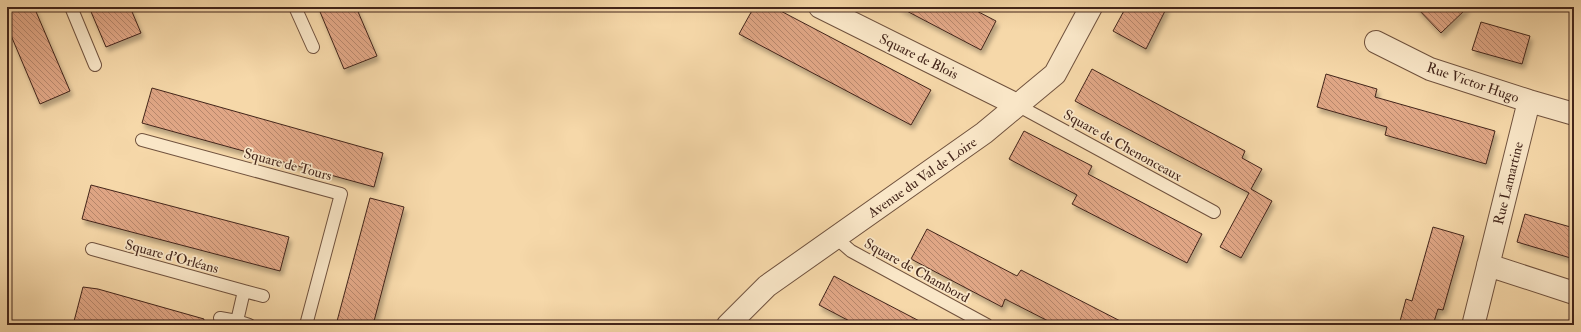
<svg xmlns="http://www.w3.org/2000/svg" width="1581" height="332" viewBox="0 0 1581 332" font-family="'IM FELL Double Pica',serif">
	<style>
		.building { fill: url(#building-back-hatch); stroke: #43251a; filter: url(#shadow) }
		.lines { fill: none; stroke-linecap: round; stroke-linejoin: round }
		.service-casing { stroke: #70523e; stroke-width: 14 }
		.minor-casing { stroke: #70523e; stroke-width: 24 }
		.service { stroke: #f9e6c7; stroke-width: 12 }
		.minor { stroke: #f9e6c7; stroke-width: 22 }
		.labels { text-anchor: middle; stroke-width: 3.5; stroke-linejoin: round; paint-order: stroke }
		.street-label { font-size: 14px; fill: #43251a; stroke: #f9e6c7 }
	</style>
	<defs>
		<pattern id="building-back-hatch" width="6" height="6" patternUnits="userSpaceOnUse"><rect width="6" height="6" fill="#e0a685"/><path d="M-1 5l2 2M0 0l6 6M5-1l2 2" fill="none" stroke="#b7876c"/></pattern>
		<filter id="shadow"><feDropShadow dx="2.5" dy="4.5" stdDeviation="2" flood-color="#0004"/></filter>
	</defs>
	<rect width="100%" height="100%" fill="#f6d8a9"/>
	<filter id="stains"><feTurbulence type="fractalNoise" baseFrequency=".005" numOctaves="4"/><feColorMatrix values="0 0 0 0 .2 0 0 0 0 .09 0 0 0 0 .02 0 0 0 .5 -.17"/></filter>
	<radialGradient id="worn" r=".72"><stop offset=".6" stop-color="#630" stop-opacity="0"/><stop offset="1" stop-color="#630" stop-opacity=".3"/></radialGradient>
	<path class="building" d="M7,7H34L70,91L40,104L7,26Z
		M89,7H130L141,33L106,47Z
		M318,7H356L377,56L344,69Z
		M754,7H764L773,11L775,8L931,90L911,125L739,34Z
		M899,7H969L996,21L981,50Z
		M1126,7H1167L1146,49L1113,31Z
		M1416,7H1468L1441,33Z
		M1481,22L1530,36L1522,64L1472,50Z
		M1092,69L1245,151L1242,158L1262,169L1251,189L1272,201L1241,258L1220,247L1249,193L1075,101Z
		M1326,74L1377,89L1375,97L1495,131L1486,164L1385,135L1387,127L1317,107Z
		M152,88L383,153L374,187L142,123Z
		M1024,131L1092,166L1088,174L1202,234L1187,263L1072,204L1077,195L1009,159Z
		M91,185L289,237L280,271L82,219Z
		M370,198L404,207L373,325H336Z
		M1525,214L1574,228V259L1517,242Z
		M1433,227L1464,236L1443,310L1438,309L1433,325H1399L1406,299L1412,301Z
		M927,229L1017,276L1021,270L1128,325H1056L1005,299L1002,307L911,259Z
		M834,276L856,288L927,325H857L819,305Z
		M83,287L98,289L204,319L203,325H73Z"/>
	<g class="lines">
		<defs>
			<path id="service" d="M71,7L95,65
				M295,7L313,47
				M1017,105L1214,212
				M142,140L341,194L306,325
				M836,238L851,251L987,325
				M92,249L244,291L237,321L249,325
				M244,291L263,296
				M220,318L237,321"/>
			<path id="minor" d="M820,7L1017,105
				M1376,42L1430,69L1529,101L1574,114
				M1488,265L1574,293
				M728,325L767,286L984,133L1055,74L1091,7
				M1475,325L1474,322L1529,101"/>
		</defs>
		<use href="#service" class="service-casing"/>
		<use href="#minor" class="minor-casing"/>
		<use href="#service" class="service"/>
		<use href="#minor" class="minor"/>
	</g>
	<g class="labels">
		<g class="street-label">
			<text transform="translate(919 56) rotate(26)" y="5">Square de Blois</text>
			<text transform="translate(1473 82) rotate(19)" y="5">Rue Victor Hugo</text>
			<text transform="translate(1123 145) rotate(29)" y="5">Square de Chenonceaux</text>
			<text transform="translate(288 164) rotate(15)" y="5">Square de Tours</text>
			<text transform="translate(922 177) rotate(-35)" y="5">Avenue du Val de Loire</text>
			<text transform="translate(1508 183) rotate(-76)" y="5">Rue Lamartine</text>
			<text transform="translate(172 256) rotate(15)" y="5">Square d'Orléans</text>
			<text transform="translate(917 270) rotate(29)" y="5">Square de Chambord</text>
		</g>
	</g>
	<rect width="1581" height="332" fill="none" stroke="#f6d8a9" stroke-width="24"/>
	<rect x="8" y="8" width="1565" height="316" fill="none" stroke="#43251a" stroke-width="2"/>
	<rect x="12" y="12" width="1557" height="308" fill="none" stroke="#43251a"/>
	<rect width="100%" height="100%" filter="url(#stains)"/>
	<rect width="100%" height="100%" fill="url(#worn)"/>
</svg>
